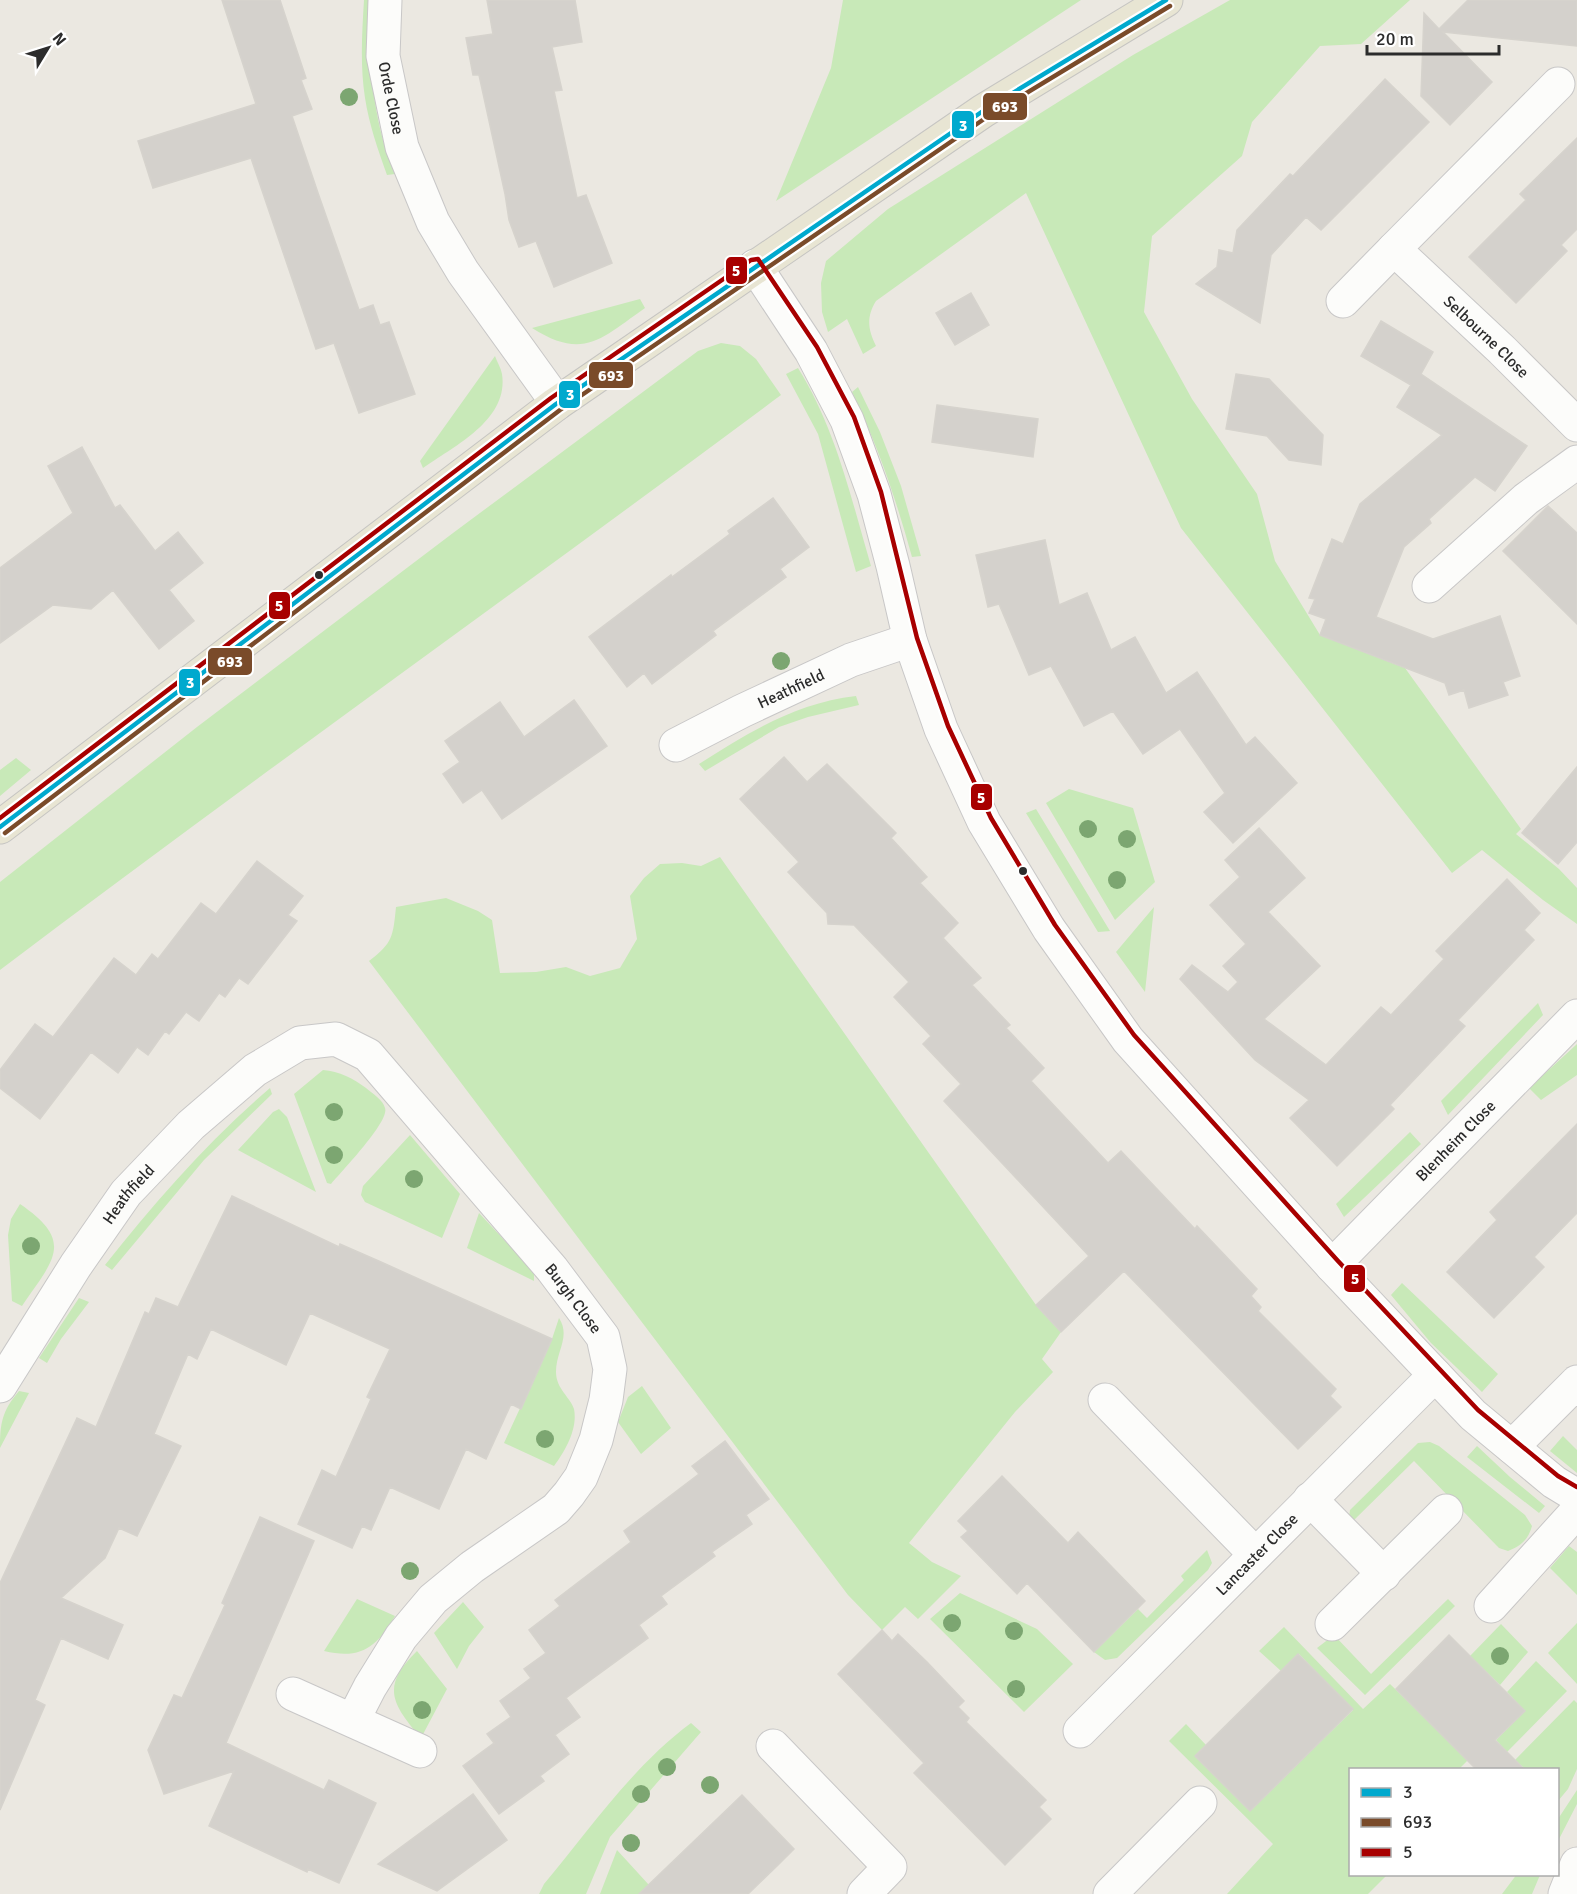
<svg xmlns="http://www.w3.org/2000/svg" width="1577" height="1894" viewBox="0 0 1577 1894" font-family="Signika,sans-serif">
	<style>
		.green { fill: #c8e9b8 }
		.building { fill: #d4d1cc; stroke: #d6d3cd; stroke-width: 1.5 }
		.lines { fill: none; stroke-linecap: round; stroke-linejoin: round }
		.minor-casing { stroke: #c8c7c7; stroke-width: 35 }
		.major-casing { stroke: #c6c5c2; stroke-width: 35 }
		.minor { stroke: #fcfcfa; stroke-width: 33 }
		.major { stroke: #e8e5d3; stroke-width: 33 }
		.bus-1-casing { stroke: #fff; stroke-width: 9 }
		.bus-2-casing { stroke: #fff; stroke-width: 9 }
		.bus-3-casing { stroke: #fff; stroke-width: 9 }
		.bus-1 { stroke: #00a9ce; stroke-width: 4.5 }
		.bus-2 { stroke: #7a4b2a; stroke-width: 4.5 }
		.bus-3 { stroke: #a80000; stroke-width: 4.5 }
		.tree { fill: #7ca671 }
		.bus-dot { fill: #2c2c2c; stroke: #fff; stroke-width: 2 }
		.labels { text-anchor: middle; stroke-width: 5; stroke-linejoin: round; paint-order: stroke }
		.street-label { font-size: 16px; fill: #2c2c2c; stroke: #fff }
		.line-badge { stroke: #fff; stroke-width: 2 }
		.badge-label { font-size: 16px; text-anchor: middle; font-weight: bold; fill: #fff }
	</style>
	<rect width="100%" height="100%" fill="#ebe8e1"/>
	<path class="green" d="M364,0H371C370,63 370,114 395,174L387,175C378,150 369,124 365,98C360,66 362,33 364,0Z
		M843,0H1081L776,201L831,68Z
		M1230,0H1410L1361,44L1320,46L1252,122L1242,156L1152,236L1144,312L1192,399L1257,494L1275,561L1320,635L1405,668L1521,829L1516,834L1559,869L1577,888V924L1543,900L1482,850L1452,873L1181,528L1026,193L876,301C866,317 868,330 876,346L863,354L847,319L828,332L822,312L821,283L826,261L888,209L1133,55Z
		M640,299L645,308C602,338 584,361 532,328Z
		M721,343L740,346L756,359L781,395C522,588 258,775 0,970V882L197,727L453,533L698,351Z
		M495,356C497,362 501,368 502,374C509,420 454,446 423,468L420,461Z
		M798,368C836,429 851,498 871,566L856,572L818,434L786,374Z
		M858,387L880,432L901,486L921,556L912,557C896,499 878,446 852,392Z
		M856,696L859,705L808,717L779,727L705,771L699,764C749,732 796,703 856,696Z
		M16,758L31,770L0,796V770Z
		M1069,789L1133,808L1155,882L1115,920L1046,803Z
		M1036,809L1110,931H1111L1098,932L1026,813Z
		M720,857L1036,1305L1061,1332L1042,1359L1053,1372L1015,1412L909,1543L932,1562L961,1576L918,1619L905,1607L882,1630L848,1595L369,961C393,943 393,936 396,907L446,898L478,911L492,920L500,973L536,972L566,967L590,976L620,968L637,939L630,896L644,878L660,864L682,863L701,866Z
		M1154,907L1145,992L1116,952Z
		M1538,1003L1543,1015L1448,1115L1441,1101Z
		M1577,1044V1075L1541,1100L1529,1088Z
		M323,1070C339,1071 354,1079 366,1088C373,1094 383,1100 385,1108C390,1121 341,1172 331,1184L327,1183L294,1094Z
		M270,1088L272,1094L204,1160L112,1270L105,1265C156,1201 208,1141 270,1088Z
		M279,1109L287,1117L316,1192L238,1150L273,1112Z
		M1410,1132L1421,1144L1344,1217L1336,1204Z
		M410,1135L460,1194L442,1238L365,1202L361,1195L363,1186Z
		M20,1204C76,1242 53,1260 22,1306L12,1301L8,1235L11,1219Z
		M479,1213L534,1272V1281L467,1248Z
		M1402,1283L1498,1374L1482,1392L1431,1343L1391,1295Z
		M79,1298L89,1302L61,1339L47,1363L39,1358Z
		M559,1318C571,1337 556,1351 556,1372C556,1389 571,1398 574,1409C578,1429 565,1451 554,1466L504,1443L552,1339Z
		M642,1386L671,1428L641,1454L618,1422L628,1397Z
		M19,1391L29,1393L0,1448C0,1423 2,1411 19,1391Z
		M1563,1436L1577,1450V1473L1550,1451Z
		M1430,1442L1439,1446L1525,1515L1532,1526C1528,1540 1521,1546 1508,1551L1499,1548L1414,1461L1352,1522L1349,1517L1350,1510L1418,1443Z
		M1477,1446L1510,1477L1545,1506L1539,1513L1467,1457Z
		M1569,1546L1577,1552V1595L1550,1568Z
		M1207,1550L1212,1563L1208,1570L1117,1658L1105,1660L1094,1652L1138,1609L1147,1618L1184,1580L1181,1576Z
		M960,1593L1037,1629L1073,1664L1024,1712L930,1619Z
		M357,1599L395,1616C377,1647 361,1660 324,1651Z
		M1448,1599L1455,1606L1365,1695L1317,1648L1334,1635L1371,1674Z
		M463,1602L484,1627L469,1646L457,1669L434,1633Z
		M1577,1623V1684L1548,1653Z
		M1501,1624L1528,1652L1500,1685L1470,1656Z
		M1284,1627L1363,1709L1390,1684L1468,1760L1459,1769L1350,1770V1874L1387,1875L1368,1894H1227L1273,1844L1169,1741L1186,1724L1206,1745L1195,1756L1250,1811L1353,1710L1299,1654L1281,1671L1259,1651Z
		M417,1651L447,1689L421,1738C391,1703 381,1686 417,1651Z
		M1536,1661L1567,1691L1507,1752L1496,1740L1525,1711L1507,1692Z
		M1574,1700L1577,1703V1769L1568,1789L1558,1801V1770L1525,1769L1515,1760Z
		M691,1723L701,1732L610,1837L586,1894H539L544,1884C590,1829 633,1766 691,1723Z
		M1577,1790V1804L1558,1841V1819Z
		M617,1850L649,1885L639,1894H600Z
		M1517,1874L1540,1875L1532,1894H1502Z"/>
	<path class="building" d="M222,0H280L306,78L301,80L312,109L292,116L318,193L359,310L373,305L380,325L389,322L415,394L359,413L334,343L316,349L251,158L153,188L138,141L256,104Z
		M487,0H575L582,42L552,47L562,90L554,91L577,198L586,195L612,263L554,287L536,241L519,247L509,220L505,194L479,75H473L466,38L493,34Z
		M1468,0H1577V46L1443,32L1492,82L1450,125L1421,96L1424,13L1439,29Z
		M1385,79L1429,122L1321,230L1306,217L1271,255L1260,323L1196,284L1217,267L1219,250L1233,253L1237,230L1290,174L1293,176Z
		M1577,138V229L1561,245L1567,251L1516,303L1469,257L1526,200L1520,194Z
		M971,293L989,325L955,345L936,313Z
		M1381,321L1433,352L1421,374L1527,446L1495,491L1475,477L1429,519L1431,523L1404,547L1376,617L1433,639L1500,616L1520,676L1503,682L1508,695L1469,708L1464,690L1449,695L1445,683L1320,635L1326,619L1309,613L1315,599L1309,598L1332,539L1343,544L1360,504L1442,435L1397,407L1411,385L1361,356Z
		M1236,374L1269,379L1323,435L1321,465L1289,460L1267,436L1226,429Z
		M937,405L1038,419L1033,457L932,442Z
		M82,447L115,508L120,505L155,551L178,532L203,563L169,590L194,621L159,649L113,590L91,609L53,605L0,643V568L73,513L48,466Z
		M773,498L809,547L780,569L786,577L713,631L716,635L652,684L644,673L627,687L589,637L671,575L672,577L730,534L728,531Z
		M1548,506L1577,533V624L1503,551Z
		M1045,540L1059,605L1087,593L1111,650L1135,637L1166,693L1197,672L1246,745L1255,737L1297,783L1233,843L1204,812L1225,793L1180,729L1143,754L1113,711L1084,726L1051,666L1029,675L999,604L988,607L976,555Z
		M574,700L607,746L502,819L482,790L463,803L443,774L460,762L445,741L500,702L524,737Z
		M784,757L807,782L827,764L896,833L891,838L927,877L920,883L958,923L943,938L981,978L972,985L1010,1025L1006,1028L1044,1068L1031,1081L1108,1163L1121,1151L1195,1229L1197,1226L1257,1289L1251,1296L1261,1307L1258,1311L1336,1389L1330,1396L1341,1407L1298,1449L1124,1271L1061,1332L1036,1305L1089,1256L944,1101L961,1084L923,1044L931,1036L894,997L909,982L854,925L828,924L827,913L788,872L799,862L740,799Z
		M1577,767V842L1558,864L1522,833Z
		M1259,828L1305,878L1268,912L1320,966L1264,1019L1326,1065L1381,1007L1391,1015L1444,959L1436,951L1507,879L1540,913L1524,930L1534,940L1458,1020L1465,1026L1390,1105L1394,1109L1337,1166L1290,1118L1309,1100L1255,1060L1180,979L1192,965L1228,992L1238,982L1223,966L1246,944L1210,905L1240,877L1225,860Z
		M257,861L303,896L288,915L297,921L248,984L239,978L225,997L219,993L199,1021L186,1012L169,1034L165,1031L148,1055L137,1047L118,1073L91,1052L40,1119L0,1088V1070L35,1024L53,1037L114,958L136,975L152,954L158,959L201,903L216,914Z
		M1577,1124V1213L1534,1257L1544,1267L1494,1318L1447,1272L1497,1220L1490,1212Z
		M232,1196L339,1247L340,1244L381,1262L552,1339L521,1409L511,1404L486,1459L466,1449L439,1509L390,1487L371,1530L362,1526L352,1548L298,1524L322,1470L336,1477L371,1399L367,1397L390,1349L310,1313L286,1365L211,1329L197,1359L188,1354L154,1434L181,1446L137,1536L119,1528L105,1558L61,1598L123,1625L116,1641L108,1659L61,1638L35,1700L45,1705L0,1810V1583L77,1418L96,1427L145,1312L149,1314L156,1298L178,1307Z
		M725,1441L769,1499L746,1515L752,1524L712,1552L715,1556L661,1596L667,1604L639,1625L648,1638L566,1698L580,1717L555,1735L569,1754L540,1776L544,1781L499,1814L463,1766L494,1743L487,1734L511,1717L500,1701L531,1678L524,1669L546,1653L529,1630L560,1606L555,1600L631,1542L624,1531L699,1474L692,1466Z
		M1002,1476L1068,1543L1078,1532L1145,1601L1094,1652L1027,1583L1017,1594L961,1537L968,1531L958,1521Z
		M260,1517L314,1541L226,1743L324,1790L329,1780L376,1803L339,1883L308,1869L307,1872L209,1826L234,1771L164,1794L148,1750L174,1695L182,1698L225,1605L222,1603Z
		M882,1630L892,1641L898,1634L927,1662L964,1701L958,1707L969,1718L966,1722L1046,1800L1039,1807L1051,1819L1005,1865L914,1773L924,1763L838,1674Z
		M1449,1635L1525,1711L1495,1740L1525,1770H1477L1396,1689Z
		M1298,1654L1353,1709L1250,1811L1195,1756Z
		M473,1794L507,1840L437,1891L378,1864Z
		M742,1795L794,1849L778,1865L748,1894H639Z"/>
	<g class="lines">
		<defs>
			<g id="minor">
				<path id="s1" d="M385,0L383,56L402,147L433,222L463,272L548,390L556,404"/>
				<path id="s2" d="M1558,84L1394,249L1502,350L1577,425"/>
				<path d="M755,266L811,351L847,420L874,494L893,566L910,640L941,729L984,822L1049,929L1128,1040L1332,1266L1473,1415L1554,1482L1577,1496"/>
				<path d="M1343,301L1394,249"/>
				<path d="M1429,586L1526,499L1577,462"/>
				<path id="s3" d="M676,745L742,711L851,660L910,640"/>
				<path id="s4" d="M1332,1266L1577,1016"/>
				<path id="s5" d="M0,1386L76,1265L126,1193L191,1125L255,1070L300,1043L336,1039L368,1055L552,1269L603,1337L610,1369L606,1400L596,1440L581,1477L569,1494L556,1509L472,1567L433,1599L401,1637L370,1687L353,1720"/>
				<path d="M1105,1400L1255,1554"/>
				<path d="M1512,1447L1577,1382"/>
				<path d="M1310,1499L1384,1574"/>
				<path d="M1491,1606L1577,1511"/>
				<path d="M1332,1624L1446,1511"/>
				<path d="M293,1694L420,1751"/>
				<path id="s6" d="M1080,1731L1435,1375"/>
				<path d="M773,1746L890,1867L864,1894"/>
				<path d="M1110,1894L1200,1803"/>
				<path d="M1565,1894L1577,1864"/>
			</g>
			<path id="major" d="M0,827L556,404L983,111L1166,0"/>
		</defs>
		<use href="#minor" class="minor-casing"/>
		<use href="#major" class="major-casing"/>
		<use href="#minor" class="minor"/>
		<use href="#major" class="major"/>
		<defs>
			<path id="bus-1" d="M0,827L556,404L983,111L1166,0"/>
			<path id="bus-2" d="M5,833L560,410L987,117L1170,6"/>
			<path id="bus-3" d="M0,818L551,398L751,260L758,259L817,347L854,417L881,492L917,638L948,726L991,818L1055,925L1134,1035L1338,1261L1478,1410L1558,1476L1577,1487"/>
		</defs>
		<use href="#bus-1" class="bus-1-casing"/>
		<use href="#bus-2" class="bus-2-casing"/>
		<use href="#bus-3" class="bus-3-casing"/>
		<use href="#bus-1" class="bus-1"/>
		<use href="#bus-2" class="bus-2"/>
		<use href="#bus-3" class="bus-3"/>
	</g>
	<g class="tree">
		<circle cx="349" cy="97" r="9"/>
		<circle cx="781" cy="661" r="9"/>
		<circle cx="1088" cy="829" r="9"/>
		<circle cx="1127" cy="839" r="9"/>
		<circle cx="1117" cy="880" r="9"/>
		<circle cx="334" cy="1112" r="9"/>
		<circle cx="334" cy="1155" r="9"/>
		<circle cx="414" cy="1179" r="9"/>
		<circle cx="31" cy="1246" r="9"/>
		<circle cx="545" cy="1439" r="9"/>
		<circle cx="410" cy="1571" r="9"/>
		<circle cx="952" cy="1623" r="9"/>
		<circle cx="1014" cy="1631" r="9"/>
		<circle cx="1500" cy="1656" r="9"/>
		<circle cx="1016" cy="1689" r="9"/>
		<circle cx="422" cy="1710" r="9"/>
		<circle cx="667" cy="1767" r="9"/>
		<circle cx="710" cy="1785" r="9"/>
		<circle cx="641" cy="1794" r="9"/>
		<circle cx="631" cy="1843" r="9"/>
	</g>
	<g class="bus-dot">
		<circle cx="319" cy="575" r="5"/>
		<circle cx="1023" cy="871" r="5"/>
	</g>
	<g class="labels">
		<g class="street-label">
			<text dy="6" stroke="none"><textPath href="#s1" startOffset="99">Orde Close</textPath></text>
			<text dy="6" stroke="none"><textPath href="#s2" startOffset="360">Selbourne Close</textPath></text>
			<text dy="6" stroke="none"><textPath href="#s3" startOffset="128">Heathfield</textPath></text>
			<text dy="6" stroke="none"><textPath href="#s4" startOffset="176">Blenheim Close</textPath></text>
			<text dy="6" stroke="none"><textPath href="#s5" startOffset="231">Heathfield</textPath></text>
			<text dy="6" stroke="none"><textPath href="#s5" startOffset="852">Burgh Close</textPath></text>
			<text dy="6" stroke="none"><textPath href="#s6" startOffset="250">Lancaster Close</textPath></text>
		</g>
	</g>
	<g class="line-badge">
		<rect x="982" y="92" width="46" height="29" rx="6" fill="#7a4b2a"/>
		<rect x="951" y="110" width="24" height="29" rx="6" fill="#00a9ce"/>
		<rect x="725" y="256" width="23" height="29" rx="6" fill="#a80000"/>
		<rect x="588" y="361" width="46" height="28" rx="6" fill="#7a4b2a"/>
		<rect x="558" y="380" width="23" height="29" rx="6" fill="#00a9ce"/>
		<rect x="268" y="591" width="23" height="29" rx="6" fill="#a80000"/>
		<rect x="207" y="647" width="46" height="29" rx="6" fill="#7a4b2a"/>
		<rect x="178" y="668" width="23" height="29" rx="6" fill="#00a9ce"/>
		<rect x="970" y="783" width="23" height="28" rx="6" fill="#a80000"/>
		<rect x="1343" y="1264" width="23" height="29" rx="6" fill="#a80000"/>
	</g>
	<g class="badge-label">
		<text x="1005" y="112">693</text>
		<text x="963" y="131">3</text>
		<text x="736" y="276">5</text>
		<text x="611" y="381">693</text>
		<text x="570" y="400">3</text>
		<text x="279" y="611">5</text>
		<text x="230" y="667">693</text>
		<text x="190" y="688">3</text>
		<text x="981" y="803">5</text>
		<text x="1355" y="1284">5</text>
	</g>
	<rect x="1349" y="1768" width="210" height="108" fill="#ffffff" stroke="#ababab" stroke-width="1.5"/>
	<rect x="1361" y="1788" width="30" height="9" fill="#00a9ce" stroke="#ababab" stroke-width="1.5"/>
	<text x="1403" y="1798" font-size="18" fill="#2c2c2c">3</text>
	<rect x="1361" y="1818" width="30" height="9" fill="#7a4b2a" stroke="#ababab" stroke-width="1.5"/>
	<text x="1403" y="1828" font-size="18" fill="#2c2c2c">693</text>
	<rect x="1361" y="1848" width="30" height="9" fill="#a80000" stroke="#ababab" stroke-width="1.5"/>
	<text x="1403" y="1858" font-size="18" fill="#2c2c2c">5</text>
	<g transform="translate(48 48) rotate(52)" stroke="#ffffff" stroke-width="4.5" paint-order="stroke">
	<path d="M0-4.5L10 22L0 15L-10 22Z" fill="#2c2c2c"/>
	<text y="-9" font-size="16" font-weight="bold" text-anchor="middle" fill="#2c2c2c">N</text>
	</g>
	<path d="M1367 45v9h132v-9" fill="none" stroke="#2c2c2c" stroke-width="3"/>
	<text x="1376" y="45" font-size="18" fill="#2c2c2c" stroke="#ffffff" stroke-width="4.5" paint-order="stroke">20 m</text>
</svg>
